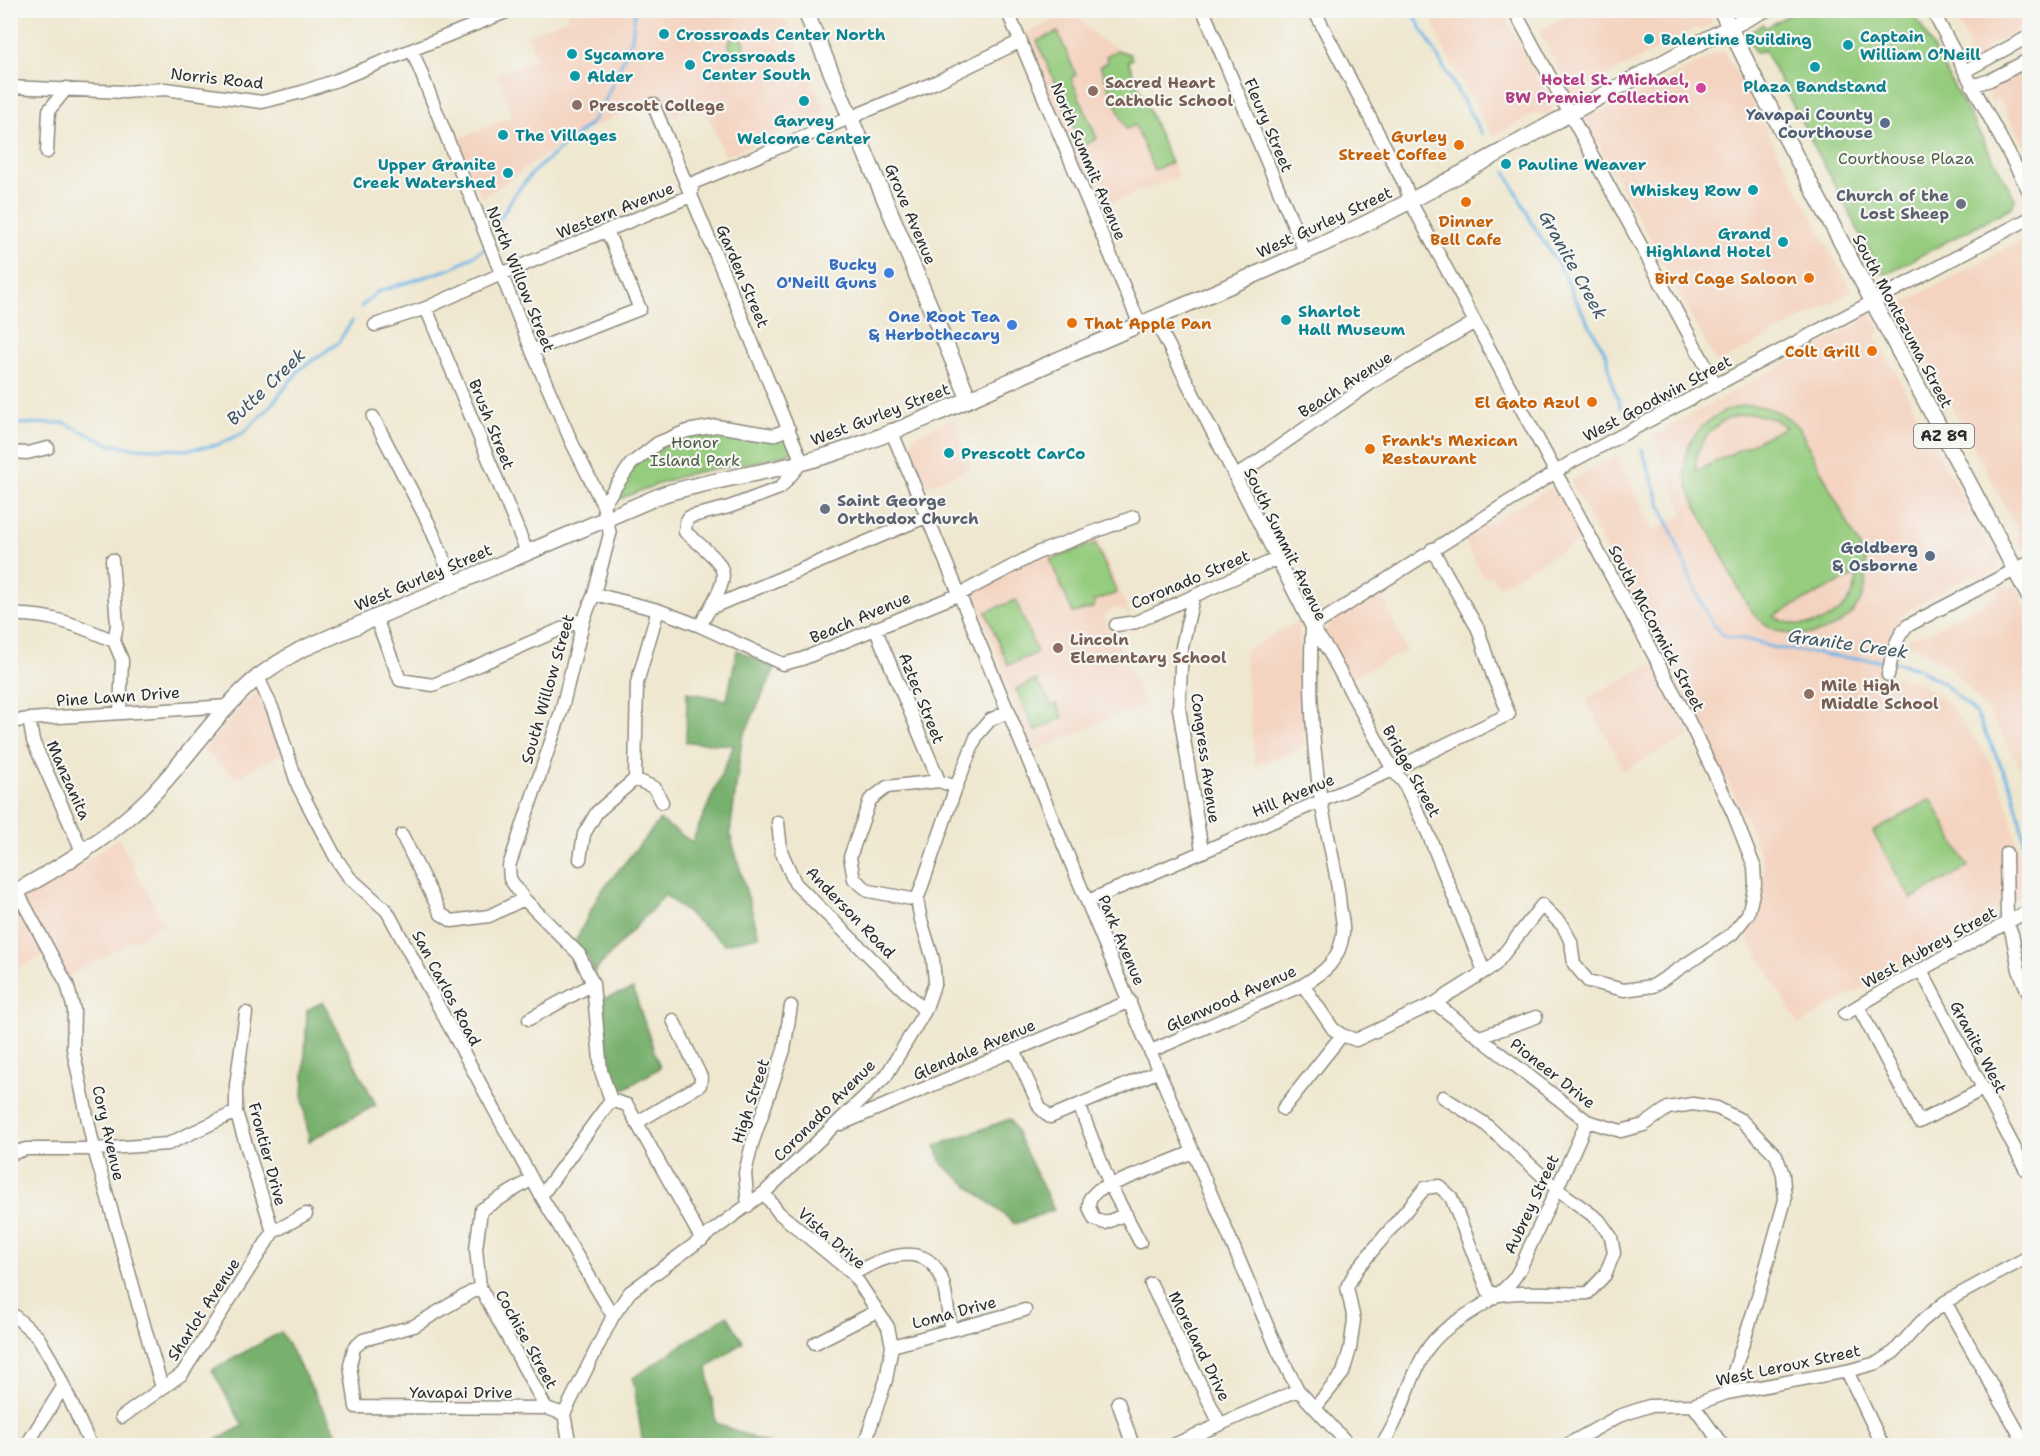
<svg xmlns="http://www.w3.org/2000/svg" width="2040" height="1456" viewBox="0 0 2040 1456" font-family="'Shantell Sans',sans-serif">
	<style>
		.built { fill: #f4d3c0 }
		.green { fill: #95cc7e; stroke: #607c54; stroke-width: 1.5; fill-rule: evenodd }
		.forest { fill: #78b06d; stroke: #526e4c; stroke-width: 1.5 }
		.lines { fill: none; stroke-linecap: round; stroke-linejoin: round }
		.stream { stroke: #6fb6e6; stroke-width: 3 }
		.minor-casing { stroke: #8d897d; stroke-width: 15 }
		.major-casing { stroke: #8d897d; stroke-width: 18 }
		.minor { stroke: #fff; stroke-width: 12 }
		.major { stroke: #fff; stroke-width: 15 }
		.culture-dot { fill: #0f9aa8; stroke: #f6f6f2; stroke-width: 2 }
		.hotel-dot { fill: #d1479c; stroke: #f6f6f2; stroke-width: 2 }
		.education-dot { fill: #8d6e63; stroke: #f6f6f2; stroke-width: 2 }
		.service-dot { fill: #5c6f8a; stroke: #f6f6f2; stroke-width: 2 }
		.food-dot { fill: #e8710a; stroke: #f6f6f2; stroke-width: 2 }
		.worship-dot { fill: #6b7280; stroke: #f6f6f2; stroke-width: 2 }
		.shop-dot { fill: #3f7fe0; stroke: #f6f6f2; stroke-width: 2 }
		.labels { text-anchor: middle; stroke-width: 4.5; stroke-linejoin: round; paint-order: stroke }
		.shield { fill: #f6f6f2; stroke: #686867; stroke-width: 1.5 }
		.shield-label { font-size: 15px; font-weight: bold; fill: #2b2b2b }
		.culture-label { font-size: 16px; font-weight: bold; fill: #0d838f; stroke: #f6f6f2; text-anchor: start }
		.street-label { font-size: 16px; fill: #2b2b2b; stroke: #f6f6f2 }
		.hotel-label { font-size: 16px; font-weight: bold; fill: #b23c85; stroke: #f6f6f2; text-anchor: end }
		.education-label { font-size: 16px; font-weight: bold; fill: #785e54; stroke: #f6f6f2; text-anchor: start }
		.service-label { font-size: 16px; font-weight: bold; fill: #4e5e75; stroke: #f6f6f2; text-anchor: end }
		.food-label { font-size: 16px; font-weight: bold; fill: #c56008; stroke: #f6f6f2; text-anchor: end }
		.park-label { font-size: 16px; fill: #4b5b44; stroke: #f6f6f2 }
		.worship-label { font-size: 16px; font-weight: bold; fill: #5b616d; stroke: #f6f6f2; text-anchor: end }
		.shop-label { font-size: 16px; font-weight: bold; fill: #366cbe; stroke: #f6f6f2; text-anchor: end }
		.water-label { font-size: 18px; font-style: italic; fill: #3f5563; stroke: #f6f6f2 }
	</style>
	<rect width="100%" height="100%" fill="#f6f6f2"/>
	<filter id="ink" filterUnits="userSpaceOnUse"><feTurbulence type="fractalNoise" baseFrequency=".0167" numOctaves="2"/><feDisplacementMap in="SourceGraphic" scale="12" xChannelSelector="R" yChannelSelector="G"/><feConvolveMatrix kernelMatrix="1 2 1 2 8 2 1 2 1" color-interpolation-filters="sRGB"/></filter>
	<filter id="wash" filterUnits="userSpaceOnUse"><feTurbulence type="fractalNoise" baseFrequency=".008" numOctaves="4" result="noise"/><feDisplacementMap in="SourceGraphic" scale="24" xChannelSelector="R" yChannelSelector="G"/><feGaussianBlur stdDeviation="1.35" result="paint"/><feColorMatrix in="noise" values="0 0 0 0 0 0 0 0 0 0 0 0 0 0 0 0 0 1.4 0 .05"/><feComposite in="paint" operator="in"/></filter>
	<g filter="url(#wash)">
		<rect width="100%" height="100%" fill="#efe7cf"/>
		<path class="built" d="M1711,10L1713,13L1711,24L1702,29L1696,28L1585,88L1586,91L1591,92L1580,97L1570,95L1566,87L1565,80L1539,31L1577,11Z
			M565,11H783L825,111L820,116L725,156L703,104L669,118L660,98L581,131L482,198L457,140L513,116L497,75L537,58L527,35L568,18Z
			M1078,11L1084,24L1101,41L1130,54L1132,59L1128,61L1171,164L1174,166L1179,176L1095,209L1022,34Z
			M1428,11H1501L1549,98L1554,104L1551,113L1548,115L1536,113L1493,136L1448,58Z
			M1951,11H2029V24L1986,47L1989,54L1976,60L1971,59L1966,52L1969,44Z
			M1721,51L1725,52L1851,289L1850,293L1717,364L1585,119L1586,115L1591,112H1605Z
			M2029,63V155L1999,98L1992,101L1988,91L1989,85Z
			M2029,230V550L2023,549L2016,542L2020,534L1900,310V305L2021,240L2025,232Z
			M1867,315L1873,318L1880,328V332L1875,335L1990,550L1994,549L1999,559L1998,567L1995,572L1983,578L1975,574L1912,608L1902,616L1892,631L1883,673L1921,684L1948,703L1986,755L2005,796L2017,844L2022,895L1799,1025L1744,931L1754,917L1763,887V862L1746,820L1701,726L1608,556L1571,481L1618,455L1653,531L1684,514L1654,435L1861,323L1859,318Z
			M953,419L971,468L927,486L911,448L912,440L915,436Z
			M1554,487L1558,490L1585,538L1498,586L1492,575L1486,578L1483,576L1463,538L1550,488Z
			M1095,535L1131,617L1122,609L1114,608L1104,616L1112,635H1115L1145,704L1032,752L1008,691L1000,661L973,591L1038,556Z
			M2003,586L2016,587L2021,592L2024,596L2022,602L2030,614L2029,793L2024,773L1989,713L1952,669L1906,642L1910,637L1930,632L1996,596V590Z
			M1380,591L1407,651L1349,678L1326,634V630L1328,626Z
			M1299,621V658L1305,747L1255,765L1244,651Z
			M1653,663L1690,736L1624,770L1586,699Z
			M258,691L269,710L283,752L237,778L204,750L240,707Z
			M118,838L164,923L61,981L46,954L11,973V904L95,855Z"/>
		<path class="green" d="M1798,10L1913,11L2015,199L2012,207L1886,274L1880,272L1764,50L1756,53L1750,42V35L1752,31L1763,24L1765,28Z
			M1058,32L1076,75L1071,78L1097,139L1082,146L1037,41Z
			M729 45a8 8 0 1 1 16 0a8 8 0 1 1-16 0Z
			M1117,50L1130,54L1132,59L1128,61L1171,163L1154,170L1135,125L1126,129L1100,66L1108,62L1106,56Z
			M1751,405C1771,407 1788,414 1800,430L1864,555C1870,577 1866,601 1848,617C1823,639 1781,642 1757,617C1740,599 1729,567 1717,545C1698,508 1663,463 1703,426C1717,413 1732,406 1751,405ZM1754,414L1774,419L1786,427L1696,471C1694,438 1721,413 1754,414ZM1857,574C1856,616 1807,638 1773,616Z
			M789,429L797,450C763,464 725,465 689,474C660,482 631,495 603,505L631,464L687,431L773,435Z
			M1095,543L1117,593L1093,601L1095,607L1073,613L1050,560Z
			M1016,600L1037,653L1008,665L986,612Z
			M1036,680L1041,690L1043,689L1051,706L1057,704L1063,718L1035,731L1016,689Z
			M1931,799L1968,867L1911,899L1873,832Z"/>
		<path class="forest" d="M737,650L775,668L742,739L730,834L759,936L725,944L665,895L594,972L587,955L575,942L599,894L660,820L692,842L734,745L686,742L687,692L727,700Z
			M633,989L660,1068L619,1092L608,1071L602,999Z
			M323,1002L376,1105L309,1141L303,1099L307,1010Z
			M1010,1119L1054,1210L1015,1224L943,1165L935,1146Z
			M727,1315L743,1342L707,1368L716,1423L771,1445H643L633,1378Z
			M281,1332L343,1445H207L243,1426L212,1370Z"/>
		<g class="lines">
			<path class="stream" d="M1411,10L1482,134
				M1506,172L1533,225L1563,272L1574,297L1607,356L1612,383L1621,408
				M496,225L515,194L534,171L591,123L603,105L632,39L635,10
				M361,307L377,292L453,268L484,249
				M10,424L65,423L109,444L134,448L186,450L217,445L243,433L267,410L300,369L338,343L352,321
				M1642,449L1661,506L1698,596L1712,623L1724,636L1754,641L1771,647L1840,657L1886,661
				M1893,662L1915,667L1943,683L1976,713L2012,789L2020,819L2030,887"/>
		</g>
	</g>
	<g filter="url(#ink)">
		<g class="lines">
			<defs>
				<path id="minor" d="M1007,10L1140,325
					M1203,10L1305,252
					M1514,10L1716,385
					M1932,10L2030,193
					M412,50L532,351L572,443L603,505L610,534L594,594L584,619L561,712L509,866L510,879L524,899L579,954L593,984L601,1071L611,1100L627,1105L702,1240
					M1965,71L2030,36
					M1972,86L1990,80L2030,59
					M10,87L125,92L165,89L262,102L302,92L337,80L511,10
					M653,104L802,462L780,488L729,507L689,517L686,522L685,532C736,574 730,571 700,626
					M47,152L49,110L67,88
					M426,308L527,552
					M375,325L426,308L501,274L691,196L693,183L936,82L1021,41
					M532,351L640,309L607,231
					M373,417L429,524L454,583
					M891,430L1118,976L1278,1351L1298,1390L1350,1446
					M10,452L27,453L48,448
					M1235,477L1371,383L1475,322
					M603,505L631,464L658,443L687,431L716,426L773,435L789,429
					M112,560L117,625L114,641
					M594,594L658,610L700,626L783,664L802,659L960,594L1037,553L1134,517
					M1193,598L1182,647L1179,708L1202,851
					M710,608L928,516
					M10,615C49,613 80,626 114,641L122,660L120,712
					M375,616L400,680L433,685L584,619
					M1116,625L1136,622L1276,559
					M875,628L939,781
					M1888,675C1892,656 1894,640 1907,626L2030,562
					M258,677L274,712L298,786L336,858L349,877L387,911L541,1196L613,1316
					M29,719L33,741L83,853
					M10,722L29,719L228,706
					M635,779L655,788L662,802
					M778,822L781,851L795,883L925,1011
					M402,835L441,914L452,921L489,916L524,899
					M2006,853L2007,922L2012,934L2019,970L2030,997
					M580,859L584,834L597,812L635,779L637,683L658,610
					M17,891L67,984L74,1010L73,1049L94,1149L162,1388
					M917,900L869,891L854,879L850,857L870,800L887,787L939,781L956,787
					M1088,901L1393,770L1509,714L1493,676L1478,629L1432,549
					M1921,970L2026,1170
					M1484,971L1427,831L1404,783L1393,770L1328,650L1312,627L1573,461L2030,218
					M1303,985L1333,1029L1342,1035L1356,1040L1435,1003L1495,965L1542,905L1563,926L1571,942L1574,964L1588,981L1624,990L1653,986L1732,934L1748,914L1755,885L1754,866L1733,813L1688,719L1410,201L1405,185L1314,10
					M1435,1003L1587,1121L1621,1131L1644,1125L1668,1108L1693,1104L1717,1108L1741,1120L1776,1155L1783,1174L1785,1200L1756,1303L1727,1393
					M1858,1006L1919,1122L1983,1089
					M246,1013L236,1085V1112L273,1232
					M1845,1014L1890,987L2030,910
					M529,1019L593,984
					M1480,1037L1536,1017
					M1014,1050L1040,1108L1050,1117L1159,1071
					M1151,1051L1303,985C1325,972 1340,960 1343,933C1344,924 1341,914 1340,906C1337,870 1327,836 1321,801C1312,743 1309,686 1312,627L1155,319
					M1443,1097L1484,1123L1557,1189L1599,1220L1611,1237L1614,1253L1605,1275L1588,1293C1558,1295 1528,1290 1499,1295
					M1079,1105L1110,1185L1140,1242
					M1283,1109L1342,1035
					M636,1123L700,1085L701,1077L673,1020
					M841,1124L1130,1001
					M10,1154L26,1149H94L168,1144L236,1112
					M532,1179L481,1210L476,1249L480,1287L546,1408
					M764,1193L779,1213L853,1274L888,1327L892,1346L886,1380L864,1446
					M541,1196L611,1100
					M748,1206L745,1173L752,1144L784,1050L791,1006
					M1126,1214L1105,1223L1094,1219L1089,1207L1090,1198L1098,1190L1193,1152
					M853,1274C882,1257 929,1237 943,1283C947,1298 948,1315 951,1330
					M1151,1284L1220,1424
					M480,1287L414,1326L363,1340L354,1348L350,1365L356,1407L546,1408L564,1414
					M1945,1302L2026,1446
					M10,1312L38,1337L52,1361L91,1446
					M815,1343L877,1311
					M892,1346L1025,1310
					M1847,1371L1883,1446
					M1118,1402L1133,1446
					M1693,1405L1723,1446
					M1315,1408L1343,1373L1350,1349L1354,1320L1347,1287L1357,1269L1425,1188L1439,1186L1451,1197L1488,1291L1498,1295
					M122,1417L182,1374L273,1232L306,1214
					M26,1446L63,1387
					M570,1446L564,1414L613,1316L630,1292L764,1193L886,1076L925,1011L935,982L933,959L921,920L917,900L956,787L977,735L990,720L1009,711
					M1171,1446L1298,1390
					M1381,1446C1402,1417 1408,1381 1426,1351C1446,1319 1487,1309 1511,1282C1521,1272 1526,1254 1532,1242C1551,1202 1569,1162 1587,1121
					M1565,1446L1619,1416L1649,1406L1693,1405L1727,1393L1847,1371L1877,1363L1894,1352L1921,1322L1945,1302L2030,1256"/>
				<path id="major" d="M805,10L969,399
					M1721,10L1760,89L2030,598
					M10,895C60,867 108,839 148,799C187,760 216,712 258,677C271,667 286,658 300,650L664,494C722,477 783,471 841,451C913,426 983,393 1053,362C1173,309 1296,261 1412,200C1530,138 1644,69 1764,10"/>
			</defs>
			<use href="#minor" class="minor-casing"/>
			<use href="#major" class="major-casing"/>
			<use href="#minor" class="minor"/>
			<use href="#major" class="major"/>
		</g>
	</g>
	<g class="culture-dot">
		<circle cx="664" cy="34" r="6"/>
		<circle cx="1649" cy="39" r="6"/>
		<circle cx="1848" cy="45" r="6"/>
		<circle cx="572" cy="54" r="6"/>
		<circle cx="690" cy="65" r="6"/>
		<circle cx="1815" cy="67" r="6"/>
		<circle cx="575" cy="76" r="6"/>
		<circle cx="804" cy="101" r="6"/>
		<circle cx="503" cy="135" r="6"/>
		<circle cx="1506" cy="164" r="6"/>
		<circle cx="508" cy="173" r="6"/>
		<circle cx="1753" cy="190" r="6"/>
		<circle cx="1783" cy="242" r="6"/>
		<circle cx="1286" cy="320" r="6"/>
		<circle cx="949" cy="453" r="6"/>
	</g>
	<circle class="hotel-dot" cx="1701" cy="88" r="6"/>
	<g class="education-dot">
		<circle cx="1093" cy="91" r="6"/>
		<circle cx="577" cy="105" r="6"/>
		<circle cx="1058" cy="648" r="6"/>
		<circle cx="1809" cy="694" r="6"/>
	</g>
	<g class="service-dot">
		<circle cx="1885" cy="123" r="6"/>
		<circle cx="1930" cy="556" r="6"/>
	</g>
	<g class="food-dot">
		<circle cx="1459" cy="145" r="6"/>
		<circle cx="1466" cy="202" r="6"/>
		<circle cx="1809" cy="278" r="6"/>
		<circle cx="1072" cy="323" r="6"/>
		<circle cx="1872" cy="351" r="6"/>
		<circle cx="1592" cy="402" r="6"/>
		<circle cx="1370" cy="449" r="6"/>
	</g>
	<g class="worship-dot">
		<circle cx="1961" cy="204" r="6"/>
		<circle cx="825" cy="509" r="6"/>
	</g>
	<g class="shop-dot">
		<circle cx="889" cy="273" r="6"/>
		<circle cx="1012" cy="325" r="6"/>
	</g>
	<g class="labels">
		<rect class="shield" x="1914" y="424" width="60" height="24" rx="4.5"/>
		<g class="shield-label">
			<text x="1944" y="441">AZ 89</text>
		</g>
		<g class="culture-label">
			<text x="676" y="40">Crossroads Center North</text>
			<text x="1860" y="42">Captain<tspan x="1860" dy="18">William O’Neill</tspan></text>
			<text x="1661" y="45">Balentine Building</text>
			<text x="584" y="60">Sycamore</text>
			<text x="702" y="62">Crossroads<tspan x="702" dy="18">Center South</tspan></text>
			<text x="587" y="82">Alder</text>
			<text x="1815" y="92" text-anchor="middle">Plaza Bandstand</text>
			<text x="804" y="126" text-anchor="middle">Garvey<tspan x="804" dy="18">Welcome Center</tspan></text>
			<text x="515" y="141">The Villages</text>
			<text x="496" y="170" text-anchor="end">Upper Granite<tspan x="496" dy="18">Creek Watershed</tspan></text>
			<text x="1518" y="170">Pauline Weaver</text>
			<text x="1741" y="196" text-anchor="end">Whiskey Row</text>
			<text x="1771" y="239" text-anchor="end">Grand<tspan x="1771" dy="18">Highland Hotel</tspan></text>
			<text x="1298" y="317">Sharlot<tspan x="1298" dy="18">Hall Museum</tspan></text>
			<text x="961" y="459">Prescott CarCo</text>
		</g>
		<g class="street-label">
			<text transform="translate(217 78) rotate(6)" y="6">Norris Road</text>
			<text transform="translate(1269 125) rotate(67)" y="6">Fleury Street</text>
			<text transform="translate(1089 161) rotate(67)" y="6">North Summit Avenue</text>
			<text transform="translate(615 210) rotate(-22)" y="6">Western Avenue</text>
			<text transform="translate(911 214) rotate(67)" y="6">Grove Avenue</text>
			<text transform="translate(1324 222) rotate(-25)" y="6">West Gurley Street</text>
			<text transform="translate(743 276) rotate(67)" y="6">Garden Street</text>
			<text transform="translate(521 279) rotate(68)" y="6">North Willow Street</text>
			<text transform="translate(1903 321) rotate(62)" y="6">South Montezuma Street</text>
			<text transform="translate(1345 384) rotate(-33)" y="6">Beach Avenue</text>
			<text transform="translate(1657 398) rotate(-28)" y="6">West Goodwin Street</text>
			<text transform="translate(880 414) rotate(-21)" y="6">West Gurley Street</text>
			<text transform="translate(492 424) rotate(68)" y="6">Brush Street</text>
			<text transform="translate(1286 544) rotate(64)" y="6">South Summit Avenue</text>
			<text transform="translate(423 577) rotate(-23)" y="6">West Gurley Street</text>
			<text transform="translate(1190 579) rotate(-23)" y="6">Coronado Street</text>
			<text transform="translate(860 617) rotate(-23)" y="6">Beach Avenue</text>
			<text transform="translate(1657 628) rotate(62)" y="6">South McCormick Street</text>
			<text transform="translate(547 689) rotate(-74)" y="6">South Willow Street</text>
			<text transform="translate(118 696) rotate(-4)" y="6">Pine Lawn Drive</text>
			<text transform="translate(922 698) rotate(68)" y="6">Aztec Street</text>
			<text transform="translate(1206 758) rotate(82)" y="6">Congress Avenue</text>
			<text transform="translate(1412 771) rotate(61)" y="6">Bridge Street</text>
			<text transform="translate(69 780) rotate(66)" y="6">Manzanita</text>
			<text transform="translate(1293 795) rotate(-23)" y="6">Hill Avenue</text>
			<text transform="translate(851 912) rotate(46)" y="6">Anderson Road</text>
			<text transform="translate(1122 940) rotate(67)" y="6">Park Avenue</text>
			<text transform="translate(1929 947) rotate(-29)" y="6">West Aubrey Street</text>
			<text transform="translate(447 988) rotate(62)" y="6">San Carlos Road</text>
			<text transform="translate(1231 998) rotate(-24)" y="6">Glenwood Avenue</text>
			<text transform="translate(1979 1047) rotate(62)" y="6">Granite West</text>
			<text transform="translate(974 1049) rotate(-23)" y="6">Glendale Avenue</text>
			<text transform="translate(1553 1073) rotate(38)" y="6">Pioneer Drive</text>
			<text transform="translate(750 1101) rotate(-72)" y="6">High Street</text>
			<text transform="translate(824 1110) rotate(-45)" y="6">Coronado Avenue</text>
			<text transform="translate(109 1133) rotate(77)" y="6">Cory Avenue</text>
			<text transform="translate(268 1154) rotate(75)" y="6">Frontier Drive</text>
			<text transform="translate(1531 1204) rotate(-65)" y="6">Aubrey Street</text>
			<text transform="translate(832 1238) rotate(41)" y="6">Vista Drive</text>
			<text transform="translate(203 1309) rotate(-57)" y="6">Sharlot Avenue</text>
			<text transform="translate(954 1312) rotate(-15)" y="6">Loma Drive</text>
			<text transform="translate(527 1339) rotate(61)" y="6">Cochise Street</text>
			<text transform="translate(1200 1346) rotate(64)" y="6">Moreland Drive</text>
			<text transform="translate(1788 1365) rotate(-12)" y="6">West Leroux Street</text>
			<text x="461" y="1398">Yavapai Drive</text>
		</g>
		<g class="hotel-label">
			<text x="1689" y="85">Hotel St. Michael,<tspan x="1689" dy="18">BW Premier Collection</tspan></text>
		</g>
		<g class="education-label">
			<text x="1105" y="88">Sacred Heart<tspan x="1105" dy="18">Catholic School</tspan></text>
			<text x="589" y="111">Prescott College</text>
			<text x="1070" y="645">Lincoln<tspan x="1070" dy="18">Elementary School</tspan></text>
			<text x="1821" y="691">Mile High<tspan x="1821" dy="18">Middle School</tspan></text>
		</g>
		<g class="service-label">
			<text x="1873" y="120">Yavapai County<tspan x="1873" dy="18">Courthouse</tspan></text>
			<text x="1918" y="553">Goldberg<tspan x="1918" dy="18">&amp; Osborne</tspan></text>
		</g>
		<g class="food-label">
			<text x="1447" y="142">Gurley<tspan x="1447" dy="18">Street Coffee</tspan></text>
			<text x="1466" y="227" text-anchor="middle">Dinner<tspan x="1466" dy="18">Bell Cafe</tspan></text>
			<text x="1797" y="284">Bird Cage Saloon</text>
			<text x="1084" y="329" text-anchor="start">That Apple Pan</text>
			<text x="1860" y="357">Colt Grill</text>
			<text x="1580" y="408">El Gato Azul</text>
			<text x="1382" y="446" text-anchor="start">Frank's Mexican<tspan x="1382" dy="18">Restaurant</tspan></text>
		</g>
		<g class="park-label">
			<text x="1906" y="164">Courthouse Plaza</text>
			<text x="695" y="448">Honor<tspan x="695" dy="18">Island Park</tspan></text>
		</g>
		<g class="worship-label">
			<text x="1949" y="201">Church of the<tspan x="1949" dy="18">Lost Sheep</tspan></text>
			<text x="837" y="506" text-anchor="start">Saint George<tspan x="837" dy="18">Orthodox Church</tspan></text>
		</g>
		<g class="shop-label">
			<text x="877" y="270">Bucky<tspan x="877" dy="18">O'Neill Guns</tspan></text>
			<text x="1000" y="322">One Root Tea<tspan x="1000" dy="18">&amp; Herbothecary</tspan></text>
		</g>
		<g class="water-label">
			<text transform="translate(1573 265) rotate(61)" y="6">Granite Creek</text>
			<text transform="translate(266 387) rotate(-44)" y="6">Butte Creek</text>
			<text transform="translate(1848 644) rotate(8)" y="6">Granite Creek</text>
		</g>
	</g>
	<rect width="2040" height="1456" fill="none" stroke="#f6f6f2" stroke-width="36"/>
</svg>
